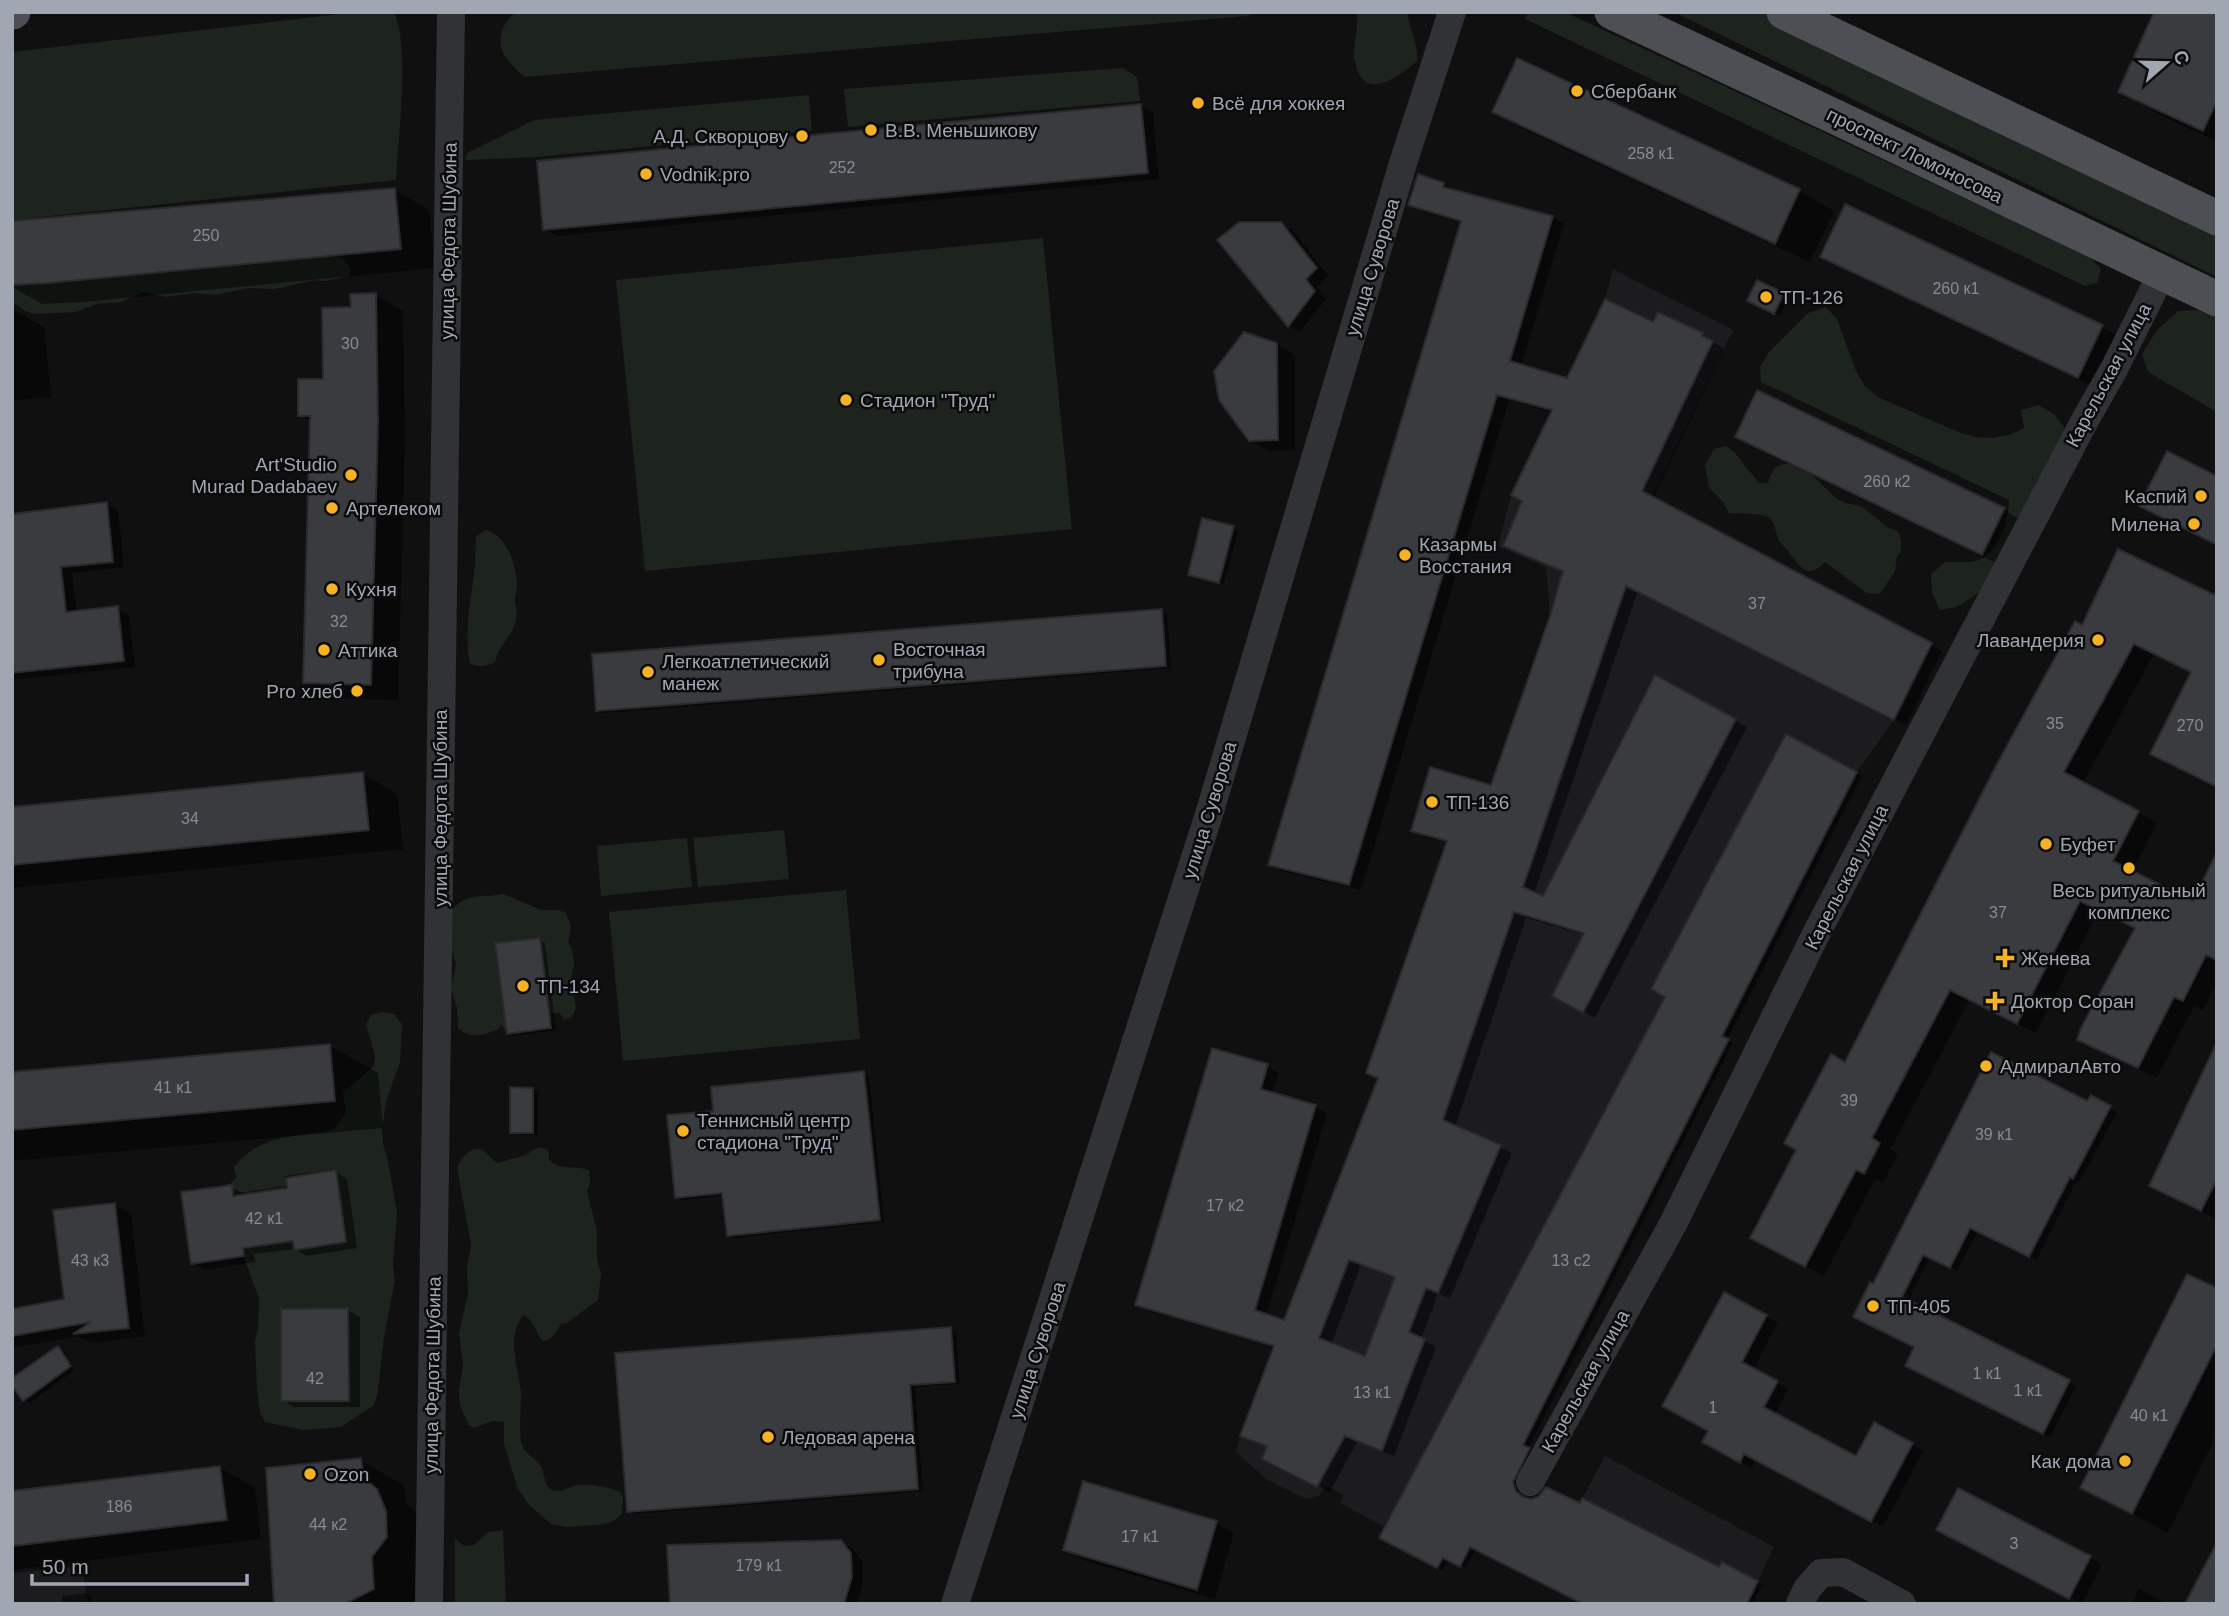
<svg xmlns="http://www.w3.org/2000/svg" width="2229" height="1616" viewBox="0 0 2229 1616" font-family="Helvetica,sans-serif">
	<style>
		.built { fill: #1c1c1e }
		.green { fill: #1c241d }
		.shadow { fill: #0007; fill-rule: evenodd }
		.building { fill: #3a3b3f; stroke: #2a2a2d; stroke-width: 2; fill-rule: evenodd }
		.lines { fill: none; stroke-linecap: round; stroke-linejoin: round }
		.minor { stroke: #313236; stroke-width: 28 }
		.major { stroke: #4d4f55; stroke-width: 35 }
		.poi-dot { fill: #f5b224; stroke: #0b0b0c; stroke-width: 2.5 }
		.labels { text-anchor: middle; stroke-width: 5; stroke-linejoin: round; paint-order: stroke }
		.number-label { font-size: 16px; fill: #878b96 }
		.poi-label { font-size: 19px; fill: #a1a6b3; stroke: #0b0b0c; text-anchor: start }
		.street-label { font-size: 19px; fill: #a1a6b3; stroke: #0b0b0c }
	</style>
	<rect width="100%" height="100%" fill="#101011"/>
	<path class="built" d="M1613,269L1733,330L1652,497L1894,720L1857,772L1726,1029L1452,1549L1448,1561L1340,1503L1343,1495L1326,1485L1319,1496L1306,1499L1267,1480L1236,1452L1240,1436L1378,1078L1366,1073L1437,870L1459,877L1550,616L1546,567L1498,546L1511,495L1605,299Z
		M1605,1456L1774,1547L1747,1604L1580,1503Z
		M83,1566L87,1604H12V1573Z"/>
	<path class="green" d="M358,12H394C410,45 398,141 396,180L12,220V52Z
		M517,12H1257L1247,16L524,77C518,71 510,64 505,56C495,42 503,19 517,12Z
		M1357,12H1407C1409,29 1419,44 1417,61C1403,73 1370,100 1358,72C1356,66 1353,57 1354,51C1355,37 1358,26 1357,12Z
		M1528,12H1565L2089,256L2101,269L2097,283L2085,286L1525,19Z
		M1674,12H1761L2217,234V277Z
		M1123,68L1137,77L1140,101L848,127L844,89Z
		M809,95L812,131L537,157L466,160L467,153L534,120Z
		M1043,238L1072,529L645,571L616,280Z
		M328,254L344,259L351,271L350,276L324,281L315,280L275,289L249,288L214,295L195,293L165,297L144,292L121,302L97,304L75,312L35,314L25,311L12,302V284Z
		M1826,307L1837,319L1856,371L1865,386L1878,397L1958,432L1975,437L1993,438L2012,434L2024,428L2021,410L2039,405L2054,414L2064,427L2062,444L2047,470L2036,482L2034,499L1988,587L1957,607L1940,610L1932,593L1931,574L1945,562C1956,562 1973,564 1983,558C2002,545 2008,521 2009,500L1761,382L1760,367L1769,352L1808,313Z
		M2211,309L2217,312V412L2148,372L2142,354L2157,330L2178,311Z
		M1726,446L1735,453L1759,483H1768C1771,475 1773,465 1784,464C1808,460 1823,491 1841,501C1846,504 1852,504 1857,505C1869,510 1878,520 1887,527C1890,529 1895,529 1897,531C1902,535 1901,546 1901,552L1897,556L1895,571L1880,594L1867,593L1825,562C1807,582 1798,564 1787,550C1785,547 1781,545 1780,542C1775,534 1776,522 1768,517C1762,513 1738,514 1729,513L1723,502L1710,489L1708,483L1705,465L1714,449Z
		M486,530C507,536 516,564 517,584C517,590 515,595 515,601C516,609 518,615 515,623C511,637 498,647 495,662C487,667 479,667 470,664C464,635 470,604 474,575C476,562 475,548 476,536Z
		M784,830L789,879L698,887L693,838Z
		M687,838L692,887L601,896L597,846Z
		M846,890L860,1039L623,1061L609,912Z
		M503,894L541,910H558L566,913L571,927L568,942L572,949L574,964L571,979L576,1008L572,1017L564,1020L560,1013H551V1028L540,938L495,943L507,1034L501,1024L500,1028C486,1035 470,1040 458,1028L457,1008L451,988L456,964L451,948L452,909C470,892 481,898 503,894Z
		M382,1012L394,1014L402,1024L400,1062L386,1102L382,1129L383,1144L387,1156L397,1212L393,1266L395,1280L384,1337L378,1392L374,1405L341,1427L304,1430L265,1422L260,1412L257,1392L255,1341L258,1330L259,1299L243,1254L242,1246L292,1239L294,1248L345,1240L335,1169L285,1176L286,1186L232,1194L231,1183L236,1178L234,1167C260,1134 295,1137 333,1130L346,1114L343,1093L374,1066L375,1056L366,1024L371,1015Z
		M539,1147L548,1150L549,1160C560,1171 575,1165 589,1170L590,1184L587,1191L597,1231V1260L601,1273L598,1300L567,1323L561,1324C556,1333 553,1340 542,1341L531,1321L524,1315C505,1333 519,1371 521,1393C521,1409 519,1426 521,1442C524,1454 535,1456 541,1467C544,1473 545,1487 552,1490C560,1494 570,1486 578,1485C592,1484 609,1487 621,1492L623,1499L622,1514L612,1522L598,1525L565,1527L552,1524L546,1520L530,1506L518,1489L504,1444V1422L492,1421L474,1428L469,1425L460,1405L459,1391L463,1364L459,1333L468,1294L467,1266L471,1245L457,1168C461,1158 473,1143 484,1151C490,1156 491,1160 498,1163L525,1155Z
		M503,1530L506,1604H455V1539L464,1546L474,1545L488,1532Z"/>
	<path class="shadow" d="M2217,12V141L2168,119L2120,91Z
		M1518,60L1799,191L1834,211L1810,262L1529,132L1494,112Z
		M1141,106L1153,113L1159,179L557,236L545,229Z
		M1444,184L1455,191L1552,217L1564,224L1521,367L1568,380L1654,325L1659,314L1703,335L1724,349L1653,499L1942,651L1906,725L1638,591L1534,894L1544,898L1656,677L1747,727L1595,1018L1565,1002L1585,935L1526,918L1455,1127L1512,1153L1450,1298L1438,1294L1421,1339L1436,1347L1394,1456L1357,1442L1330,1492L1276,1465L1268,1447L1242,1435L1276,1348L1149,1311L1137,1304L1267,1066L1279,1073L1272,1094L1315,1107L1327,1113L1266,1316L1285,1323L1379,1079L1368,1073L1448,843L1425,837L1414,830L1492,787L1551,616L1564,571L1524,501L1553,413L1509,400L1361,890L1281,871L1270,864L1462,223L1422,211L1410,204ZM1361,1265L1396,1278L1366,1358L1331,1345Z
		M395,190L429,210L435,268L84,302L42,304L12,287V222Z
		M1846,206L2102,327L2137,347L2114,396L1857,276L1822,256Z
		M1281,224L1293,231L1328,275L1317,287L1326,299L1300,332L1289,326L1219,240Z
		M1758,283L1789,298L1780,316L1754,303Z
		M375,295L403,311L405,439L398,700L333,698L305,682L312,422L300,415L325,380L353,309Z
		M12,309L44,327L51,397L12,401Z
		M1277,344L1295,355V450L1268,451L1250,440Z
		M1737,436L2004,510L2038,530L2017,573L1771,456Z
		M106,504L118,510L124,567L72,573L77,612L118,608L129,615L135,667L12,680V515Z
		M1233,528L1238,531L1224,584L1190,574Z
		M2217,598V788L2152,753L2193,673L2154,654L2083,783L2157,823L2132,872L2194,903L2217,868V982L2203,1010L2194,1006L2157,1078L2079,1040L2136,928L2099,910L2036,1033L1970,999L1890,1150L1898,1155L1883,1183L1875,1179L1824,1276L1771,1248L1846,1064L2082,627Z
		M1161,611L1167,614L1171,668L603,713L598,710Z
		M1787,736L1862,776L1727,1040L1733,1043L1528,1449L1534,1452L1518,1485L1521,1496L1525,1499L1720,1569L1722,1564L1762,1585L1753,1604H1585L1476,1549L1465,1568L1449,1559L1443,1570L1382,1537L1667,996Z
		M363,774L397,794L403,849L12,888V809Z
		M540,940L545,943L556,1030L514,1036L508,1033Z
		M330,1046L378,1073L383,1128L12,1161V1074Z
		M2217,1046V1220L2151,1185Z
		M863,1073L869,1076L884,1222L734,1238L728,1235L724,1196L682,1200L677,1197Z
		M533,1089L538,1092V1135H517L512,1132Z
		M2091,1097L2117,1112L2080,1181L2077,1180L2037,1260L1978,1231L1957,1271L1930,1257L1908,1302L2076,1386L2050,1437L1915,1369L1916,1347L1874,1286L2088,1104Z
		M336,1172L347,1179L357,1248L307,1256L295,1249L254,1254L255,1262L204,1270L193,1263L231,1187L243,1193V1196L289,1189Z
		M115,1205L131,1214L145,1336L91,1343L79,1336L12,1348V1310L66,1300Z
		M2217,1290V1434L2168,1533L2083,1487Z
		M1724,1294L1778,1323L1753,1370L1788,1389L1775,1414L1857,1458L1875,1425L1923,1451L1883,1527L1756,1459L1752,1468L1715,1448L1710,1430Z
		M348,1310L360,1317V1407H294L283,1400Z
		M950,1329L956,1332L960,1384L915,1387L923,1491L634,1514L629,1511Z
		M58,1348L63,1351L75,1370L30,1403L24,1400Z
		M360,1460L403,1485L407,1505L420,1515L430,1562L415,1582L416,1604H275Z
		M220,1468L255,1488L261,1539L12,1570V1493Z
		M1959,1490L2102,1564L2082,1604L1950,1536Z
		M1216,1523L1234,1533L1215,1599L1083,1560L1065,1549Z
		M841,1542L853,1549L862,1561L863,1584L857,1604H672Z
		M2139,1589L2167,1604H2131Z
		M85,1593L91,1596V1604H63L62,1596Z"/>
	<path class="building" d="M2154,12H2217V101L2203,131L2118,92Z
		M1517,58L1800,189L1775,244L1492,112Z
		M1141,104L1148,173L543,230L537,161Z
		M1418,174L1444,183L1443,187L1553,216L1510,361L1567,378L1605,299L1653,322L1658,312L1703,333L1702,336L1713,341L1642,491L1932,643L1894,720L1626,586L1523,887L1543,896L1655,675L1736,719L1583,1013L1552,996L1584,933L1514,912L1443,1120L1501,1145L1438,1293L1426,1288L1409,1332L1425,1339L1382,1451L1345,1436L1317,1487L1262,1459L1267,1446L1240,1436L1274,1346L1135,1305L1212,1048L1268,1064L1261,1089L1316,1105L1255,1310L1284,1320L1378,1078L1366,1073L1447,841L1411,831L1430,767L1491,785L1550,616L1563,571L1503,546L1522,501L1511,495L1552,410L1497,395L1349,885L1268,865L1461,221L1408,205ZM1349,1260L1395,1277L1365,1356L1319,1338Z
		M395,188L401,249L48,283L12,285V221Z
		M1845,204L2103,325L2078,378L1820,257Z
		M1239,222H1281L1317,268L1306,279L1315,291L1288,327L1217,240Z
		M1757,280L1784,293L1774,314L1747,301Z
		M376,293L378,422L371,685L303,683L310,416H298V379H323L322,308L351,307L350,294Z
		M1244,332L1277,343L1278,440L1249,441L1219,400L1214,371Z
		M1757,390L2005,508L1982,555L1735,437Z
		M2167,451L2217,476V545L2139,506Z
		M107,502L113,562L61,567L66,612L118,606L124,661L12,673V514Z
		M1202,518L1234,526L1219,583L1188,575Z
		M2118,549L2217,596V787L2150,754L2191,672L2134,644L2064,772L2139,811L2113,861L2193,901L2217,852V960L2206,955L2183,1001L2174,997L2138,1068L2077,1040L2081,1028L2135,928L2080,901L2017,1024L1950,990L1872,1138L1880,1143L1864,1174L1856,1170L1805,1267L1750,1238L1796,1150L1784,1143L1831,1054L1845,1062L1997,764L2075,621L2082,625Z
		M1162,609L1166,666L596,711L592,654Z
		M1786,734L1857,772L1722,1036L1729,1039L1523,1445L1530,1448L1513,1482L1516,1491L1523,1497L1531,1499L1538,1497L1546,1487L1580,1503L1582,1498L1719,1567L1722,1562L1758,1581L1747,1604H1583L1470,1547L1460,1567L1443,1558L1437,1568L1379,1538L1665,997L1651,989Z
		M363,772L369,830L12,865V807Z
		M540,938L551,1028L507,1034L495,943Z
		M2217,1042V1179L2201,1211L2149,1186Z
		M330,1044L335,1101L12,1130V1072Z
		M1991,1052L2087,1101L2091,1095L2111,1106L2073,1179L2070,1177L2029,1257L1970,1228L1950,1268L1923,1255L1902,1297L2070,1380L2043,1434L1905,1366L1914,1347L1853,1317L1870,1282L1873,1284Z
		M864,1071L880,1220L727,1236L722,1193L675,1198L667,1115L713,1111L711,1087Z
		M510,1087L533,1088V1133H510Z
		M336,1170L346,1242L294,1250L293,1241L243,1248L244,1256L191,1264L181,1192L232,1185L233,1196L287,1188L286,1178Z
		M115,1203L129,1328L73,1334L91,1322L12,1336V1309L64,1299L53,1210Z
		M2187,1274L2217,1288V1345L2132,1514L2080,1488Z
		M1724,1292L1767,1315L1742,1362L1778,1381L1764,1407L1856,1456L1874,1422L1913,1443L1871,1522L1744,1454L1740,1463L1702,1442L1708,1431L1662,1406Z
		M348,1308L349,1401H281V1309Z
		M951,1327L955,1382L910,1385L918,1489L627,1512L615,1353Z
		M58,1346L71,1366L23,1401L12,1386V1378Z
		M361,1458L364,1478L377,1489L386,1511L387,1537L372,1557L374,1589L345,1604H274L266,1468Z
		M220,1466L227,1520L12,1546V1491Z
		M1083,1481L1217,1521L1197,1590L1063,1550Z
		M1958,1488L2091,1556L2069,1599L1936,1530Z
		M841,1540L851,1553L852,1577L844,1604H670L667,1545Z
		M2217,1542V1604H2185Z"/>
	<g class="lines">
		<path class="minor" d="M1530,1482L1673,1224L1817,932L2085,420L2114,369L2162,273
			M429,1604L451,12
			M955,1604L1210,811L1404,160L1452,12
			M1800,1604L1807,1589L1821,1573L1843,1572L1902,1604"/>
		<path class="major" d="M12,12H13
			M1612,12L1842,120L2217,299
			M1784,12L2217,218"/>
	</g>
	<g class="poi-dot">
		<circle cx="1577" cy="91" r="7"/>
		<circle cx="1198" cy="103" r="7"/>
		<circle cx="871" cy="130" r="7"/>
		<circle cx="802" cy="136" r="7"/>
		<circle cx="646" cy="174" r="7"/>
		<circle cx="1766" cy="297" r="7"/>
		<circle cx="846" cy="400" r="7"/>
		<circle cx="351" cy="475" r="7"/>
		<circle cx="2201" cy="496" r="7"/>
		<circle cx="332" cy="508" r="7"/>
		<circle cx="2194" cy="524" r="7"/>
		<circle cx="1405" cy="555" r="7"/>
		<circle cx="332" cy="589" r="7"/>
		<circle cx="2098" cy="640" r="7"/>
		<circle cx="324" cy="650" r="7"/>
		<circle cx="879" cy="660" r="7"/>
		<circle cx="648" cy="672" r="7"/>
		<circle cx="357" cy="691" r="7"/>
		<circle cx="1432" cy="802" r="7"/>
		<circle cx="2046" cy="844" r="7"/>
		<circle cx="2129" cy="868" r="7"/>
		<path d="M2001.5 947.5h7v7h7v7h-7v7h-7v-7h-7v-7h7z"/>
		<circle cx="523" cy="986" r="7"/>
		<path d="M1991.5 990.5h7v7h7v7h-7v7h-7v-7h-7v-7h7z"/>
		<circle cx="1986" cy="1066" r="7"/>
		<circle cx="683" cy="1131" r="7"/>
		<circle cx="1873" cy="1306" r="7"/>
		<circle cx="768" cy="1437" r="7"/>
		<circle cx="2125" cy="1461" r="7"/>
		<circle cx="310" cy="1474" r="7"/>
	</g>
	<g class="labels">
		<g class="number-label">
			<text x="1651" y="159">258 к1</text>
			<text x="842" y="173">252</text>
			<text x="206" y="241">250</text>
			<text x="1956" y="294">260 к1</text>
			<text x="350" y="349">30</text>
			<text x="1887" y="487">260 к2</text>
			<text x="1757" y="609">37</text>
			<text x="339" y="627">32</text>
			<text x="2055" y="729">35</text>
			<text x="2190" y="731">270</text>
			<text x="190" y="824">34</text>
			<text x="1998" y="918">37</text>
			<text x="173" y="1093">41 к1</text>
			<text x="1849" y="1106">39</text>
			<text x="1994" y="1140">39 к1</text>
			<text x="1225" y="1211">17 к2</text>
			<text x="264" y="1224">42 к1</text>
			<text x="90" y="1266">43 к3</text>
			<text x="1571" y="1266">13 с2</text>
			<text x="1987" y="1379">1 к1</text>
			<text x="315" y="1384">42</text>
			<text x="2028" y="1396">1 к1</text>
			<text x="1372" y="1398">13 к1</text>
			<text x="1713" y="1413">1</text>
			<text x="2149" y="1421">40 к1</text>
			<text x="119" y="1512">186</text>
			<text x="328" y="1530">44 к2</text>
			<text x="1140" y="1542">17 к1</text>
			<text x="2014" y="1549">3</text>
			<text x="759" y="1571">179 к1</text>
		</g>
		<g class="poi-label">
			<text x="1591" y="98">Сбербанк</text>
			<text x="1212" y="110">Всё для хоккея</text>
			<text x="885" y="137">В.В. Меньшикову</text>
			<text x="788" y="143" text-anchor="end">А.Д. Скворцову</text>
			<text x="660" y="181">Vodnik.pro</text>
			<text x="1780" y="304">ТП-126</text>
			<text x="860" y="407">Стадион "Труд"</text>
			<text x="337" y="471" text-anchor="end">Art'Studio<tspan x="337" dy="22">Murad Dadabaev</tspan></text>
			<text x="2187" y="503" text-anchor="end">Каспий</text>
			<text x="346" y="515">Артелеком</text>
			<text x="2180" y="531" text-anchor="end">Милена</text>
			<text x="1419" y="551">Казармы<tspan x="1419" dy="22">Восстания</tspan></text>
			<text x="346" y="596">Кухня</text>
			<text x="2084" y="647" text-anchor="end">Лавандерия</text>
			<text x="893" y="656">Восточная<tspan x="893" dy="22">трибуна</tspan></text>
			<text x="338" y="657">Аттика</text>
			<text x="662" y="668">Легкоатлетический<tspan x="662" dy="22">манеж</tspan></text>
			<text x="343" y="698" text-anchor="end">Pro хлеб</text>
			<text x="1446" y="809">ТП-136</text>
			<text x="2060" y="851">Буфет</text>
			<text x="2129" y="897" text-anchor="middle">Весь ритуальный<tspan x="2129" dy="22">комплекс</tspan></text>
			<text x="2021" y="965">Женева</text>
			<text x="537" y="993">ТП-134</text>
			<text x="2011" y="1008">Доктор Соран</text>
			<text x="2000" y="1073">АдмиралАвто</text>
			<text x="697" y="1127">Теннисный центр<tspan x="697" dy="22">стадиона "Труд"</tspan></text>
			<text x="1887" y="1313">ТП-405</text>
			<text x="782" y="1444">Ледовая арена</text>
			<text x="2111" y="1468" text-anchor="end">Как дома</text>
			<text x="324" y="1481">Ozon</text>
		</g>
		<g class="street-label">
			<text transform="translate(1915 155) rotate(26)" y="7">проспект Ломоносова</text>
			<text transform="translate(448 241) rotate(-89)" y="7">улица Федота Шубина</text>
			<text transform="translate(1372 267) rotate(-73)" y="7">улица Суворова</text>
			<text transform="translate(2108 375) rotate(-62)" y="7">Карельская улица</text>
			<text transform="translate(440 808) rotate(-90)" y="7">улица Федота Шубина</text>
			<text transform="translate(1209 810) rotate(-73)" y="7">улица Суворова</text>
			<text transform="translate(1846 877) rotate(-63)" y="7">Карельская улица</text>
			<text transform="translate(1037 1350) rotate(-72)" y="7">улица Суворова</text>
			<text transform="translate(432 1375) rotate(-89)" y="7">улица Федота Шубина</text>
			<text transform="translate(1585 1381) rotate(-61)" y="7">Карельская улица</text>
		</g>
	</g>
	<rect width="2229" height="1616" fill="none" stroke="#a1a6b3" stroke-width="28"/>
	<g transform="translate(2166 63) rotate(70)" stroke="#0b0b0c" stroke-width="5" paint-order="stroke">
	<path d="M0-5L12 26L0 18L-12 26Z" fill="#a1a6b3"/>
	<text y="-10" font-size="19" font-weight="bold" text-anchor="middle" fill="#a1a6b3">С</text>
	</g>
	<path d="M32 1574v10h215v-10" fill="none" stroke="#a1a6b3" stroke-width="3.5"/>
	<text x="42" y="1574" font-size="21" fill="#a1a6b3" stroke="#0b0b0c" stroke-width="5" paint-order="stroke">50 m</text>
</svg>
